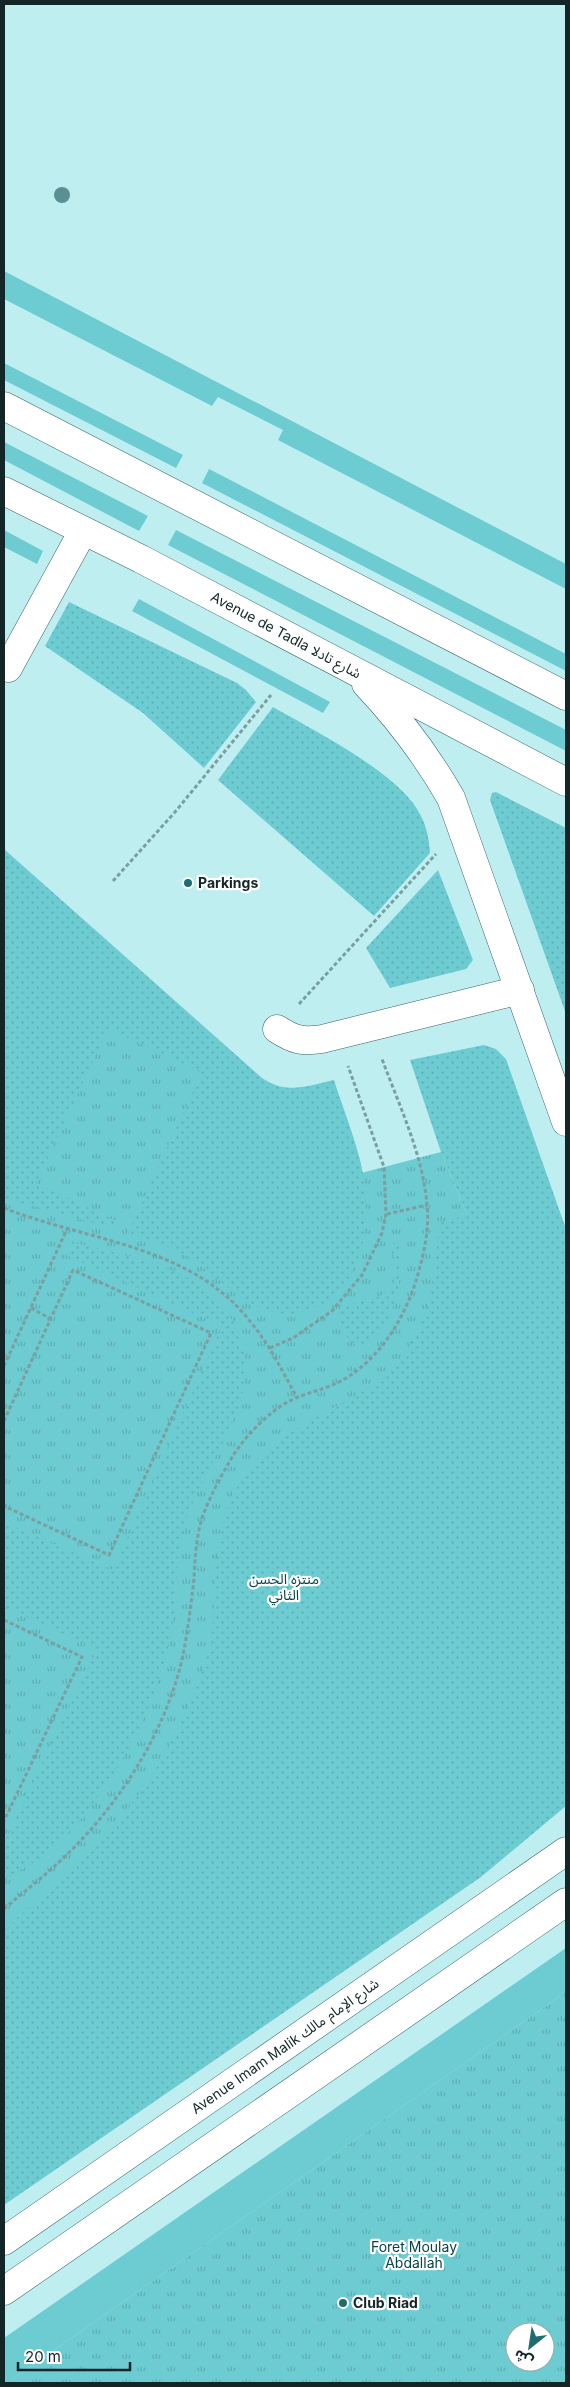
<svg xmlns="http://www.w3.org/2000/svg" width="570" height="2387" viewBox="0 0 570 2387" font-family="Inter,'Noto Sans Arabic',sans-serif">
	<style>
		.grass { fill: #6dcbd2 }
		.park { fill: url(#park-tufts); fill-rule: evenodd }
		.garden { fill: url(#garden-dots) }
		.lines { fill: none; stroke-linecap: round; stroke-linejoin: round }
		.minor-casing { stroke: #376266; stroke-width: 29 }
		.major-casing { stroke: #376266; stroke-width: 29 }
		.path { stroke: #7b9fa1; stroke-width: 3; stroke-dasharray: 4 2.5; stroke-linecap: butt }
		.minor { stroke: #fff; stroke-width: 28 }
		.major { stroke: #fff; stroke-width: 28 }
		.tree { fill: #5a9094 }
		.poi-dot { fill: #206c71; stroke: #fff; stroke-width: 2 }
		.labels { text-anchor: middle; stroke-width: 4.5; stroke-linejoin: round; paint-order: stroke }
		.street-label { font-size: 14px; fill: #132526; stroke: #fff }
		.poi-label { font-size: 14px; font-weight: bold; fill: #132526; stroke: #fff; text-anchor: start }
		.park-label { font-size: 14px; fill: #084347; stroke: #fff }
	</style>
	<defs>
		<pattern id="park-tufts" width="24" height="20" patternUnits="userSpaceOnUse" patternTransform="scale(1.25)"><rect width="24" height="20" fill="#6dcbd2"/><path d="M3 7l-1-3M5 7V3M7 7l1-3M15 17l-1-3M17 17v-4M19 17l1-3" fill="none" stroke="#5eaeb4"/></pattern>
		<pattern id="garden-dots" width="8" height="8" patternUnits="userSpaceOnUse" patternTransform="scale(1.25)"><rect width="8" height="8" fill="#6dcbd2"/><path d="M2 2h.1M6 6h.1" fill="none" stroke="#5eaeb4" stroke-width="1.8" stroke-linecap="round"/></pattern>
	</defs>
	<rect width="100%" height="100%" fill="#bfeef1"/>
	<path class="grass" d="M4,271L566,564V589L278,440L283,430L218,397L212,406L4,299Z
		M4,363L183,455L176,468L4,380Z
		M4,442L148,516L139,531L4,460Z
		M209,469L566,654V671L202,483Z
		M4,530L43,551L37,564L4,547Z
		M176,530L566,730V751L168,545Z
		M139,599L330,702L323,713L132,611Z
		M566,1948V1992L7,2383H4V2338Z"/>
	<path class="park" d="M4,866L350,1176L441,1152L467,1215L566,1717L4,2135Z
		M566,1992V2383H7ZM515,2332H545V2362H515Z"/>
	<path class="garden" d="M69,602L237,683L246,690L256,702L204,768L143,713L45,646Z
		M273,707C313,730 394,771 417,809C426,823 429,837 430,853L374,916L218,780Z
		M496,792L566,828V1014L490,800L492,793Z
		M4,849L262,1078C287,1095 306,1086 334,1080C343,1109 358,1145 363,1174C371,1217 366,1275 326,1302C310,1313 288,1317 268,1311C237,1302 216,1273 187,1257C169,1246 148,1240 128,1233L202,1072L108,1029L36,1183L116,1221L112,1228L4,1198Z
		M438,870L473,960L466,969L390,988L366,948Z
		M484,1045L496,1049L506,1059L566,1229V1806L481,1877L4,2205V1932C27,1905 56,1886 82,1861C132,1811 174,1749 198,1682C203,1668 209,1653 211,1639C218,1581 210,1525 245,1474C262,1449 287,1434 313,1419C333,1407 354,1398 374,1384C429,1345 434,1284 439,1223L467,1215L441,1152L410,1060Z
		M397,1238C398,1243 401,1248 401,1253C404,1278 388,1352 354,1344C343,1334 328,1312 351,1304C359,1301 369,1300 378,1297C400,1288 398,1265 390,1247Z
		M72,1242C124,1256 203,1266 231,1318C275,1395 205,1454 185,1525C177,1550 177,1576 176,1602C175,1616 172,1630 169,1643C155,1714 99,1815 40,1858C29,1866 15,1872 4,1879V1843L97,1649L4,1607V1522L113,1570L222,1326L66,1255Z"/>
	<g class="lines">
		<defs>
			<path id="minor" d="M8,668L83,531
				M277,1029C294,1040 302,1042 322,1039L520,990"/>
			<path id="major" d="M4,406L566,696
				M4,491L141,559L566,782
				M366,684C400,720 427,756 451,798L566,1122
				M4,2241L566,1851
				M4,2291L566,1902"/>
		</defs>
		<use href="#minor" class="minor-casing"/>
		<use href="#major" class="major-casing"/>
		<path class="path" d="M113,881L175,812L271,695
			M299,1004L436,854
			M4,1208C87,1241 190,1245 249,1320C269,1344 282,1370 297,1398
			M387,1214L427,1205
			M31,1308L51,1319
			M270,1348L293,1338L332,1311L362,1275L382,1233L386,1214L384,1167L348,1066
			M4,1366L67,1229
			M4,1421L73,1270L211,1333L109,1555L4,1506
			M4,1620L82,1657L4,1821
			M4,1909C22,1893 41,1879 58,1863C117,1809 166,1733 183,1655C188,1630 191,1604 194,1579C195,1558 196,1538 202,1518C210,1496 222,1474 234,1454C249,1432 273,1407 298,1397C313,1391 328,1388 341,1381C379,1360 403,1321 416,1281C423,1257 430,1230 427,1205C423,1155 399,1105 382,1059"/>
		<use href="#minor" class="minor"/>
		<use href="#major" class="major"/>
	</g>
	<circle class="tree" cx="62" cy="195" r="8"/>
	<g class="poi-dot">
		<circle cx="188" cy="883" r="5"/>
		<circle cx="343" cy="2303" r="5"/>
	</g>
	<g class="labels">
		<g class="street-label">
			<text transform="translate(286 635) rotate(28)" y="5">Avenue de Tadla شارع تادلا</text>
			<text transform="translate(285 2046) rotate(-35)" y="5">Avenue Imam Malik شارع الإمام مالك</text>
		</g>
		<g class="poi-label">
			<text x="198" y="888">Parkings</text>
			<text x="353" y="2308">Club Riad</text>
		</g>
		<g class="park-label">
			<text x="284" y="1584">منتزه الحسن<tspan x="284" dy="16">الثاني</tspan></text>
			<text x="414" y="2252">Foret Moulay<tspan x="414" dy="16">Abdallah</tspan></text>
		</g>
	</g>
	<rect width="570" height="2387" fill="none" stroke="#132526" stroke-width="10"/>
	<g transform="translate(530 2347) rotate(210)"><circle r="24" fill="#ffffff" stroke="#a1a8a8"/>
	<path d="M0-4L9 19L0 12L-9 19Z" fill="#206c71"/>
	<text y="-8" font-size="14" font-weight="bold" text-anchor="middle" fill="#132526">ش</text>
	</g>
	<path d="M18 2362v8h112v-8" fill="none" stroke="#132526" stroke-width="2.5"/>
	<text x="25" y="2362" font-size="15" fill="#132526" stroke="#ffffff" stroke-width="4" paint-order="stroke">20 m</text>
</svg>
